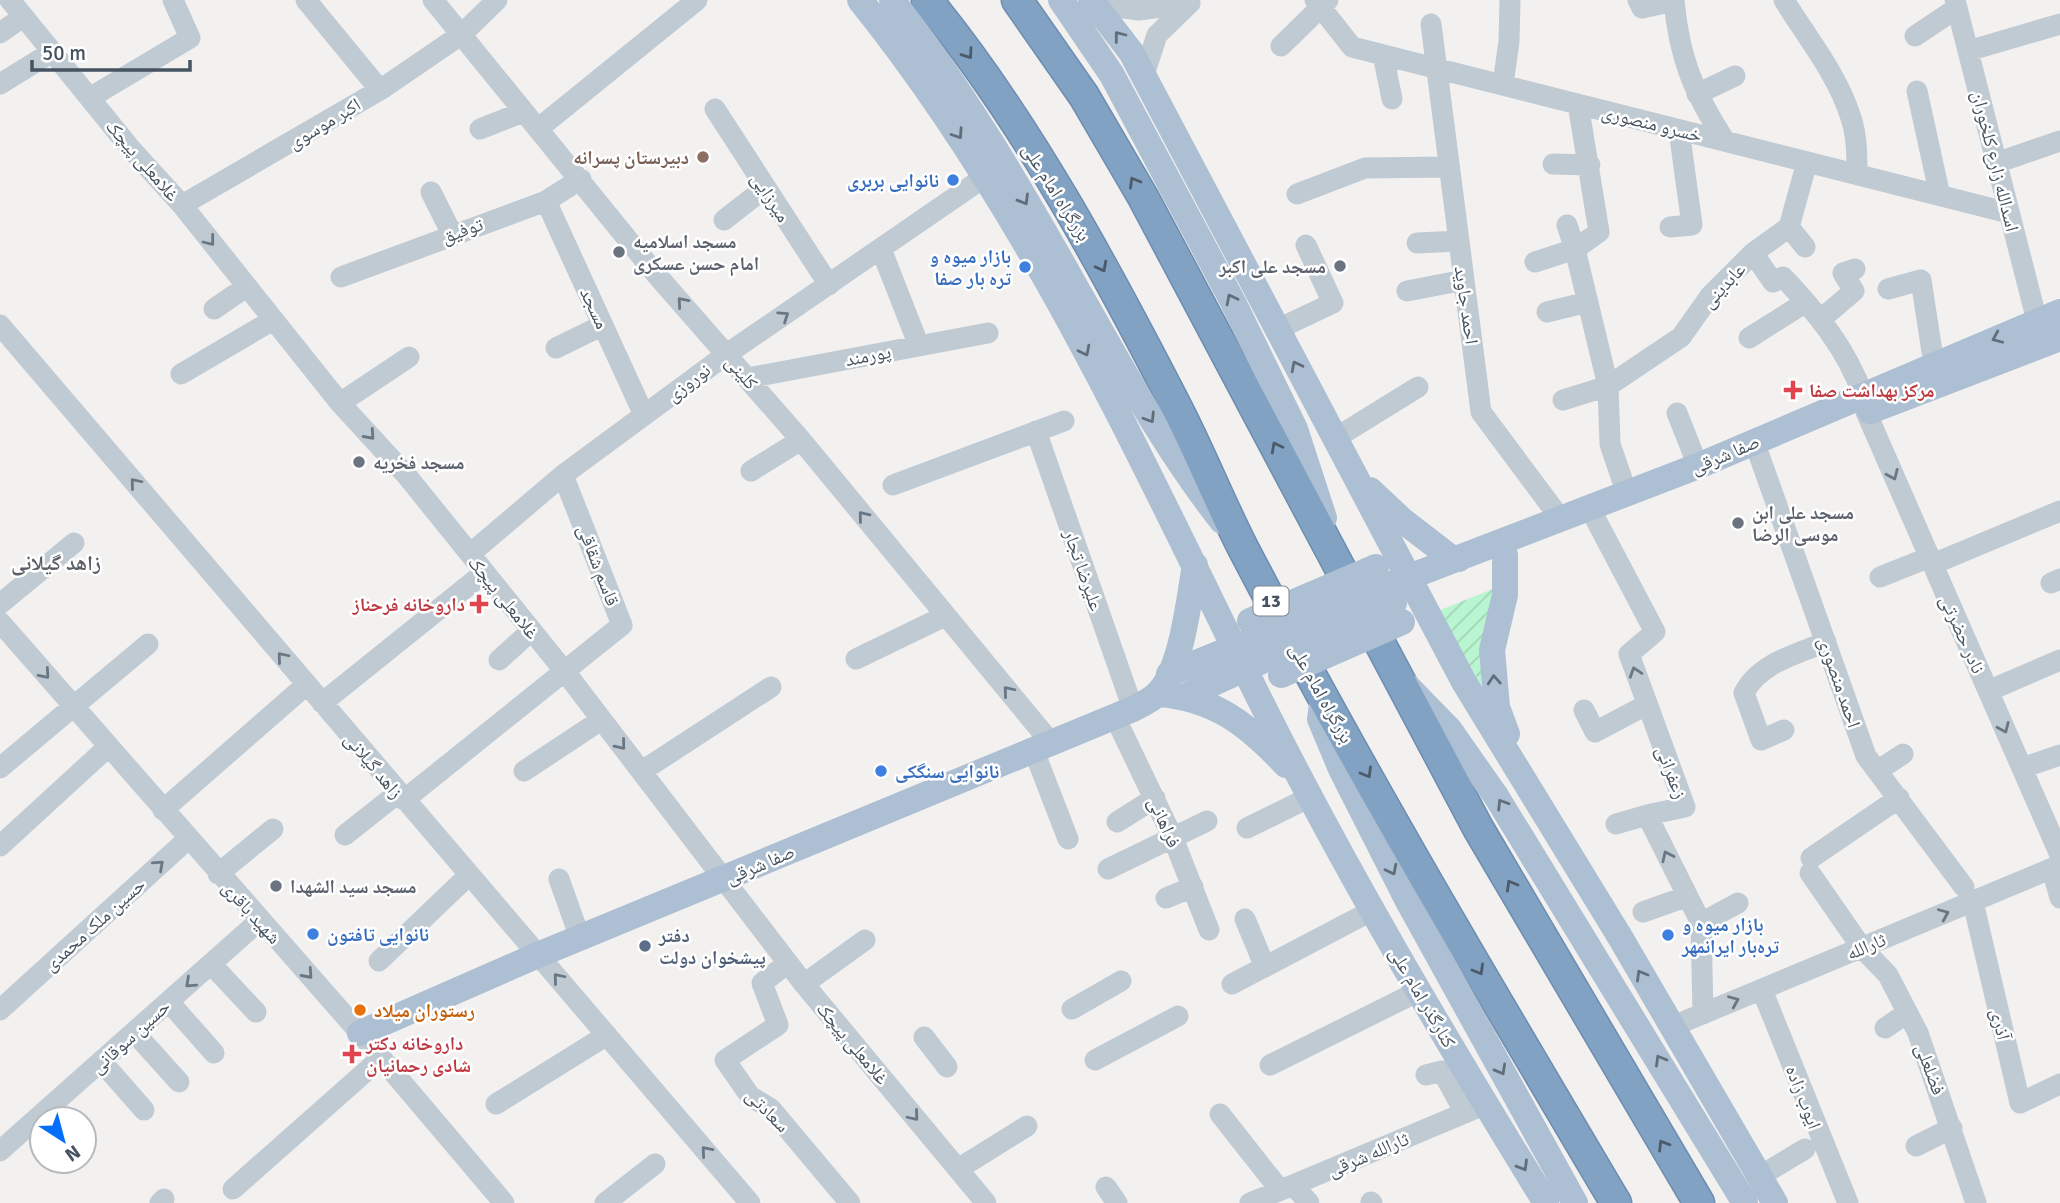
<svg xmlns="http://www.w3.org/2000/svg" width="2060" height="1203" viewBox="0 0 2060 1203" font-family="Signika,'Noto Naskh Arabic',sans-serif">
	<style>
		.garden { fill: url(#garden-furrows) }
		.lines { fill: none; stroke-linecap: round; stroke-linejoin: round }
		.highway-casing { stroke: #6d8db0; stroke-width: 33 }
		.minor { stroke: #bfcad3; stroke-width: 21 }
		.major { stroke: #adbfd2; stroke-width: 26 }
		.highway { stroke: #82a2c4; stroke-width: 30 }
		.major-bridge { stroke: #adbfd2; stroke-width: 26 }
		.oneway { stroke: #606e7c }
		.oneway2 { stroke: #4c5b6a }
		.oneway3 { stroke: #6a7782 }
		.education-dot { fill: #8d6e63; stroke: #fff; stroke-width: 2.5 }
		.shop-dot { fill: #3f7fe0; stroke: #fff; stroke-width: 2.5 }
		.worship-dot { fill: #6b7280; stroke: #fff; stroke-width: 2.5 }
		.health-dot { fill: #e0444e; stroke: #fff; stroke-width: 2.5 }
		.service-dot { fill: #5c6f8a; stroke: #fff; stroke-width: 2.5 }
		.food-dot { fill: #e8710a; stroke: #fff; stroke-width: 2.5 }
		.labels { text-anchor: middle; stroke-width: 5; stroke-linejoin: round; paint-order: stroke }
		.shield { fill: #fff; stroke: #7e8790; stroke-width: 2 }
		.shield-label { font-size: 18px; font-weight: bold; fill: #465360 }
		.street-label { font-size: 19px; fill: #465360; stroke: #fff }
		.education-label { font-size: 19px; font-weight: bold; fill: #785e54; stroke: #fff; text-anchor: end }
		.shop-label { font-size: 19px; font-weight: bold; fill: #366cbe; stroke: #fff; text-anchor: start }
		.worship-label { font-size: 19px; font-weight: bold; fill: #5b616d; stroke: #fff; text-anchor: start }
		.health-label { font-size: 19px; font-weight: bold; fill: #be3a42; stroke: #fff; text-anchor: start }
		.service-label { font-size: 19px; font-weight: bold; fill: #4e5e75; stroke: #fff; text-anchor: start }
		.food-label { font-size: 19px; font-weight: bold; fill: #c56008; stroke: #fff; text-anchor: start }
		.neighbourhood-label { font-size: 21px; font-weight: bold; fill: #5c6066; stroke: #fff }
	</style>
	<defs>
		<pattern id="garden-furrows" width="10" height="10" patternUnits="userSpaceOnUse" patternTransform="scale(1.75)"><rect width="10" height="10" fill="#baf5d1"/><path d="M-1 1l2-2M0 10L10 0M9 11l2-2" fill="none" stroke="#a1d4b6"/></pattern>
	</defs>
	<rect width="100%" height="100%" fill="#f3f0f0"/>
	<path class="garden" d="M1495,588L1482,687L1438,611Z"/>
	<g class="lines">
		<defs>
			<path id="highway" d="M927,0C1027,122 1106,270 1178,410C1201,455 1220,503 1243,548C1359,771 1488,987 1616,1203
				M1017,0L1084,96L1143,197L1478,828L1699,1203"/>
		</defs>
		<use href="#highway" class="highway-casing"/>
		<path class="minor" d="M10,0L131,149L182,205L340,403L407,476L566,673L804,984L986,1203
			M306,0L380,90
			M433,0L655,273L801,440L1052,744
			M1315,0L1352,47L2009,213
			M1638,0L1642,8L1674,1
			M1674,0C1679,58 1694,93 1725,141
			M1784,0C1806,36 1837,74 1850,115C1857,134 1857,154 1857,175
			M1955,0L2037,321
			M1094,4L1139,10L1190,3L1157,35L1144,75
			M1431,24L1481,412L1560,518
			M0,33L23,17
			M1915,36L1957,8
			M1281,46L1328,0
			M1968,51L2060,24
			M1383,55L1392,99
			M0,84L52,52
			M1503,85L1509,41L1510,0
			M1917,91L1940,196
			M1697,94L1735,76
			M91,97L190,38L173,0
			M715,109L829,285
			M539,128L697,0
			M480,129L523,112
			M1996,163L2060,141
			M1553,164L1590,165
			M431,192L452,234
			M1297,194L1365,168L1448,167
			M546,201L644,415
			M182,205L380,90L462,34L497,0
			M724,220L765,188
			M1670,227L1692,225L1679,130
			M1789,227L1805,247
			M1417,243L1458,241
			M881,249L919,346
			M1753,253L1773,282L1783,277C1817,313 1846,348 1863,395
			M1535,262L1575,249L1567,225
			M341,277L546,201L581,179
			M1888,289L1921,280L1934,365
			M1407,291L1464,280
			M214,309L246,287
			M1547,312L1588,302
			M1821,319L1854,291L1843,273L1855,269
			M0,325L750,1203
			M1278,329L1333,303L1306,245
			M1749,338L1806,302
			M556,348L603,325
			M181,374L273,320
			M748,378L988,333
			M1563,400L1608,386L1575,249L1599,232L1578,104
			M340,403L409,357
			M1866,412L2060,855
			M1677,413L1698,466
			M1036,431L1133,709
			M1334,439L1418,387
			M1759,455L1866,756L1964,887
			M751,471L801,440
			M893,485L1064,421
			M1627,494L1610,444L1608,386L1681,337L1710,296L1753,253L1789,227L1807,162
			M1596,520L1655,632L1629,654L1685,807L1647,815L1701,923L1703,1014
			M470,554L563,475L727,354L986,176
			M1933,564L2060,511
			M1880,577L1930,557
			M2051,583L2060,579
			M0,604L74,543
			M0,622L360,1033L504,1203
			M856,659L945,616
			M499,660L531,631
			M1988,691L2060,660
			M322,703L484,573
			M1584,710L1595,732L1646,705
			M1115,717L1173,838L1209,930
			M1784,730L1761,740L1744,693C1759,663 1797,654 1826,642
			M1034,751L1068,839
			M0,768L148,644
			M2022,768L2060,755
			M524,771L601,720
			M642,771L771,687
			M1877,771L1903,754
			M404,800L622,625L563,475
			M163,810L306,685
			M1117,822L1155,798
			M1616,824L1647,815
			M1247,828L1312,796
			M345,835L398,793
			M0,846L109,746
			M1811,858L1899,798
			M1108,869L1207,821
			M2052,869L2060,898
			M1810,873L1862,948L1888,975L1918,1033L1976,1203
			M218,874L273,829
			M559,879L580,938
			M1166,898L1193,887
			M1973,902L2020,1103L2060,1084
			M1643,912L1685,897
			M1245,919L1265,967
			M1701,923L1738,903
			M379,961L469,875
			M788,963L762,983L778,1025L725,1060L750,1096L771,1109L850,1203
			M211,964L256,1012
			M804,984L865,940
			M1232,984L1373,910
			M1762,990L1848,1203
			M169,1002L214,1053
			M1072,1009L1121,981
			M0,1010L189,838
			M1671,1027L2060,865
			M1885,1028L1907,1013
			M134,1032L179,1082
			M924,1037L947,1067
			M1095,1060L1178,1016
			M101,1061L144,1110
			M1270,1065L1419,991
			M1426,1075L1442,1071L1465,1113
			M496,1104L607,1035
			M1220,1114L1280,1190
			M1916,1146L1952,1128
			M0,1151L259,921
			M958,1169L1027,1126
			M1760,1176L1805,1149
			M1293,1185L1309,1203
			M1106,1187L1117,1203
			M233,1189L381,1058
			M1371,1202L1372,1203
			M160,1203L164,1199
			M605,1203L655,1164
			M1250,1203L1486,1104"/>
		<path class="major" d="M860,0C1028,209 1139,455 1257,694C1344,869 1444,1037 1546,1203
			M892,0C963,90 1022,191 1078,291C1125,373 1163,446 1222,521
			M1061,0L1112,75L1233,302L1295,429L1324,518
			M1091,0L1131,52L1464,682L1620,937L1775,1203
			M1870,411L2060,338
			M1370,490L1402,520L1450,557L1459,559
			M1505,555V595L1492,650L1497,707L1507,734
			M1391,584L1698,466L2060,312
			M1169,674L1252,640
			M1408,687L1449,729L1496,796L1745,1203
			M1158,694C1215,698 1248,725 1286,765
			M1185,696L1260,662
			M1323,698L1320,719L1341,769L1409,903L1575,1203
			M360,1033L538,955L1133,709C1140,705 1150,701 1156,695C1182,672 1189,598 1195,565"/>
		<use href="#highway" class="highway"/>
		<path class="major-bridge" d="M1250,621L1376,567
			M1257,638L1386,585
			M1267,659L1394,603
			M1281,675L1402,622"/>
	</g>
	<defs><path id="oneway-chevron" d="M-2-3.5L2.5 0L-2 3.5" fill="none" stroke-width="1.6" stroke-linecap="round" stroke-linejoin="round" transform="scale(1.75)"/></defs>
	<g class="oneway">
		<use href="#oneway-chevron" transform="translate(1119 36) rotate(-128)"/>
		<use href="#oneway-chevron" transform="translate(958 134) rotate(56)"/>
		<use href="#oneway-chevron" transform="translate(1024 200) rotate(59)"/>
		<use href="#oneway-chevron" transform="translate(1231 299) rotate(-117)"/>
		<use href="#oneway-chevron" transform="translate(1997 338) rotate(157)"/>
		<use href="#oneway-chevron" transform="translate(1085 351) rotate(63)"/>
		<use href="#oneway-chevron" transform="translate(1296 366) rotate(-117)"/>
		<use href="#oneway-chevron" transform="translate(1150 418) rotate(58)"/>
		<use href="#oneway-chevron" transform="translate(1494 680) rotate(-94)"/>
		<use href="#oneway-chevron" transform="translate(1502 804) rotate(-122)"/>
		<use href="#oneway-chevron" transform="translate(1392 870) rotate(63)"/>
		<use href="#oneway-chevron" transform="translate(1641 975) rotate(-120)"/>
		<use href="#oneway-chevron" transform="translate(1660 1060) rotate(-120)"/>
		<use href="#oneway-chevron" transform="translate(1501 1070) rotate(61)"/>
		<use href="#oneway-chevron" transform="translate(1523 1166) rotate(59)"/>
	</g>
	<g class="oneway2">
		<use href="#oneway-chevron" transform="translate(968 54) rotate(55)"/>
		<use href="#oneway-chevron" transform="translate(1134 182) rotate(-120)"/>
		<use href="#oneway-chevron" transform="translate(1102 267) rotate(62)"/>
		<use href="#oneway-chevron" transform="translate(1276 447) rotate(-118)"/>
		<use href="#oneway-chevron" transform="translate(1367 773) rotate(60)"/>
		<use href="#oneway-chevron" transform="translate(1511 885) rotate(-120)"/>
		<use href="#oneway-chevron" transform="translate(1479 970) rotate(60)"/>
		<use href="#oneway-chevron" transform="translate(1663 1145) rotate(-121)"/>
	</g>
	<g class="oneway3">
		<use href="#oneway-chevron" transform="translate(210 241) rotate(52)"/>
		<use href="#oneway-chevron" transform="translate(682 302) rotate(-131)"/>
		<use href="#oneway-chevron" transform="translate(784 316) rotate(-34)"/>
		<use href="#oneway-chevron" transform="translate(370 435) rotate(48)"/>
		<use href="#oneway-chevron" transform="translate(1893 475) rotate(66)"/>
		<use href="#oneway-chevron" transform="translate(135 483) rotate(-130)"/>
		<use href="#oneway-chevron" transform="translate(863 516) rotate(-129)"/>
		<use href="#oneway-chevron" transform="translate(282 657) rotate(-130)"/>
		<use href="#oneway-chevron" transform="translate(1635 672) rotate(-108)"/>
		<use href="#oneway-chevron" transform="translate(45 674) rotate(49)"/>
		<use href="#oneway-chevron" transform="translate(1008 691) rotate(-130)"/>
		<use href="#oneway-chevron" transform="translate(2004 728) rotate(66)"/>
		<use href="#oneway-chevron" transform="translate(621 745) rotate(51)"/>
		<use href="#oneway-chevron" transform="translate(1667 856) rotate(-115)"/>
		<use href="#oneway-chevron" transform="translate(159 865) rotate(-42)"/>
		<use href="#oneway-chevron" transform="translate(1944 914) rotate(-23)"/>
		<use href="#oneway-chevron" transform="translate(308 974) rotate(48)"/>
		<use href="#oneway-chevron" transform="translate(558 978) rotate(-130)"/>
		<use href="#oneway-chevron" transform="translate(190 983) rotate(138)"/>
		<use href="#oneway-chevron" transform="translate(1734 1001) rotate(-23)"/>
		<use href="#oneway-chevron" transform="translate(914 1116) rotate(50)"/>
		<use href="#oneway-chevron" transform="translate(706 1151) rotate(-131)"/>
	</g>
	<circle class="education-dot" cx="703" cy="157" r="7"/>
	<g class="shop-dot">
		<circle cx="953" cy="180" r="7"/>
		<circle cx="1025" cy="267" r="7"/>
		<circle cx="881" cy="771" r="7"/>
		<circle cx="313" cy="934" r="7"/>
		<circle cx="1668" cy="935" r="7"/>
	</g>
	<g class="worship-dot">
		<circle cx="619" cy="252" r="7"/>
		<circle cx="1340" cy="266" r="7"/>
		<circle cx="359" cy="462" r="7"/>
		<circle cx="1738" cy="523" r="7"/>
		<circle cx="276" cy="886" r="7"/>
	</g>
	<g class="health-dot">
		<path d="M1789.5 379.5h7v7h7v7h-7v7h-7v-7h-7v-7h7z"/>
		<path d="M475.5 593.5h7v7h7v7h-7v7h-7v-7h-7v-7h7z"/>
		<path d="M348.5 1043.5h7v7h7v7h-7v7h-7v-7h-7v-7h7z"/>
	</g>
	<circle class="service-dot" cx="645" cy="946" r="7"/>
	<circle class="food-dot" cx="360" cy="1010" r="7"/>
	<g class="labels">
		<rect class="shield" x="1253.5" y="586.5" width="35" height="29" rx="5"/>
		<g class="shield-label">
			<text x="1271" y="607">13</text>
		</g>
		<g class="street-label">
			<text transform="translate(324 123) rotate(-31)" y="7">اکبر موسوی</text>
			<text transform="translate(1652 123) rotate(14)" y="7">خسرو منصوری</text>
			<text transform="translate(143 160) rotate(49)" y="7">غلامعلی پیچک</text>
			<text transform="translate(1996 161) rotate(76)" y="7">اسدالله زارع کلخوران</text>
			<text transform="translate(1057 192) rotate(58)" y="7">بزرگراه امام علی</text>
			<text transform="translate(771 197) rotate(57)" y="7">میرزایی</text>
			<text transform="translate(462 230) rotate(-20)" y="7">توفیق</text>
			<text transform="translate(1723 285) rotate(-47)" y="7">عابدینی</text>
			<text transform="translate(1467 305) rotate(82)" y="7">احمد جاوید</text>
			<text transform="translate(595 308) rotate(65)" y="7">مسجد</text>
			<text transform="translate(868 355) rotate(-11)" y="7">پورمند</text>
			<text transform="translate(742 372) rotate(49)" y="7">کلینی</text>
			<text transform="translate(688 382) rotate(-37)" y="7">نوروزی</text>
			<text transform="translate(1725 454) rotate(-23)" y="7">صفا شرقی</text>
			<text transform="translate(599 565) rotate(69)" y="7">قاسم شقاقی</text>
			<text transform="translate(1084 570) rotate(71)" y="7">علیرضا تجار</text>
			<text transform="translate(504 597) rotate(51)" y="7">غلامعلی پیچک</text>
			<text transform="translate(1963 634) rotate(66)" y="7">نادر حضرتی</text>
			<text transform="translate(1840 682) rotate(71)" y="7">احمد منصوری</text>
			<text transform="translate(1322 693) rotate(61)" y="7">بزرگراه امام علی</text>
			<text transform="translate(374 765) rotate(50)" y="7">زاهد گیلانی</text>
			<text transform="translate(1672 772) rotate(69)" y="7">زعفرانی</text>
			<text transform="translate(1165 822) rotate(66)" y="7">فراهانی</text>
			<text transform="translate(760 864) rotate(-23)" y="7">صفا شرقی</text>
			<text transform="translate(252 912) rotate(48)" y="7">شهید باقری</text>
			<text transform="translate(94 924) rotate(-42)" y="7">حسین ملک محمدی</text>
			<text transform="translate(1866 946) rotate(-23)" y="7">ثارالله</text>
			<text transform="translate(1423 997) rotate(60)" y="7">کنارگذر امام علی</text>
			<text transform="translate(2001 1024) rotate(77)" y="7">آذری</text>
			<text transform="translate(130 1036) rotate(-42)" y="7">حسین سوقانی</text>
			<text transform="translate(853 1043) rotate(50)" y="7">غلامعلی پیچک</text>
			<text transform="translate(1931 1069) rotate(70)" y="7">فضلعلی</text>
			<text transform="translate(1804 1097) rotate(69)" y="7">ایوب زاده</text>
			<text transform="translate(768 1110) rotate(45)" y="7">سعادتی</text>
			<text transform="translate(1368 1154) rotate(-23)" y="7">ثارالله شرقی</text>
		</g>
		<g class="education-label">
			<text x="689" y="164">دبیرستان پسرانه</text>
		</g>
		<g class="shop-label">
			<text x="939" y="187" text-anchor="end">نانوایی بربری</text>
			<text x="1011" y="263" text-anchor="end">بازار میوه و<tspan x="1011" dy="22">تره بار صفا</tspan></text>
			<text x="895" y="778">نانوایی سنگکی</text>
			<text x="1682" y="931">بازار میوه و<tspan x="1682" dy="22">تره‌بار ایرانمهر</tspan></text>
			<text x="327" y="941">نانوایی تافتون</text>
		</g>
		<g class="worship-label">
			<text x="633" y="248">مسجد اسلامیه<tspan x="633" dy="22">امام حسن عسکری</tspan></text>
			<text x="1326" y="273" text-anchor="end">مسجد علی اکبر</text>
			<text x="373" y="469">مسجد فخریه</text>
			<text x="1752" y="519">مسجد علی ابن<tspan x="1752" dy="22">موسی الرضا</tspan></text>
			<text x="290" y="893">مسجد سید الشهدا</text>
		</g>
		<g class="health-label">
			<text x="1809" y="397">مرکز بهداشت صفا</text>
			<text x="465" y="611" text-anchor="end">داروخانه فرحناز</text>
			<text x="366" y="1050">داروخانه دکتر<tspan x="366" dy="22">شادی رحمانیان</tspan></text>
		</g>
		<g class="service-label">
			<text x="659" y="942">دفتر<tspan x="659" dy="22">پیشخوان دولت</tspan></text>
		</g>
		<g class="food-label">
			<text x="374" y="1017">رستوران میلاد</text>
		</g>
		<g class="neighbourhood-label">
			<text x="56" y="570">زاهد گیلانی</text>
		</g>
	</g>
	<g transform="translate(63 1140) rotate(144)"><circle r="33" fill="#ffffff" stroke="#b5babf" stroke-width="2"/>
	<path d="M0-5L12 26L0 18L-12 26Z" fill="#046ef8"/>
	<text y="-10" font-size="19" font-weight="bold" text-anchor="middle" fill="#465360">N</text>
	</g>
	<path d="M32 60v10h158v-10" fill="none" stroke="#465360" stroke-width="3.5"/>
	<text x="42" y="60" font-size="21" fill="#465360" stroke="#ffffff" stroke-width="5" paint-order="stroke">50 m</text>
</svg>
